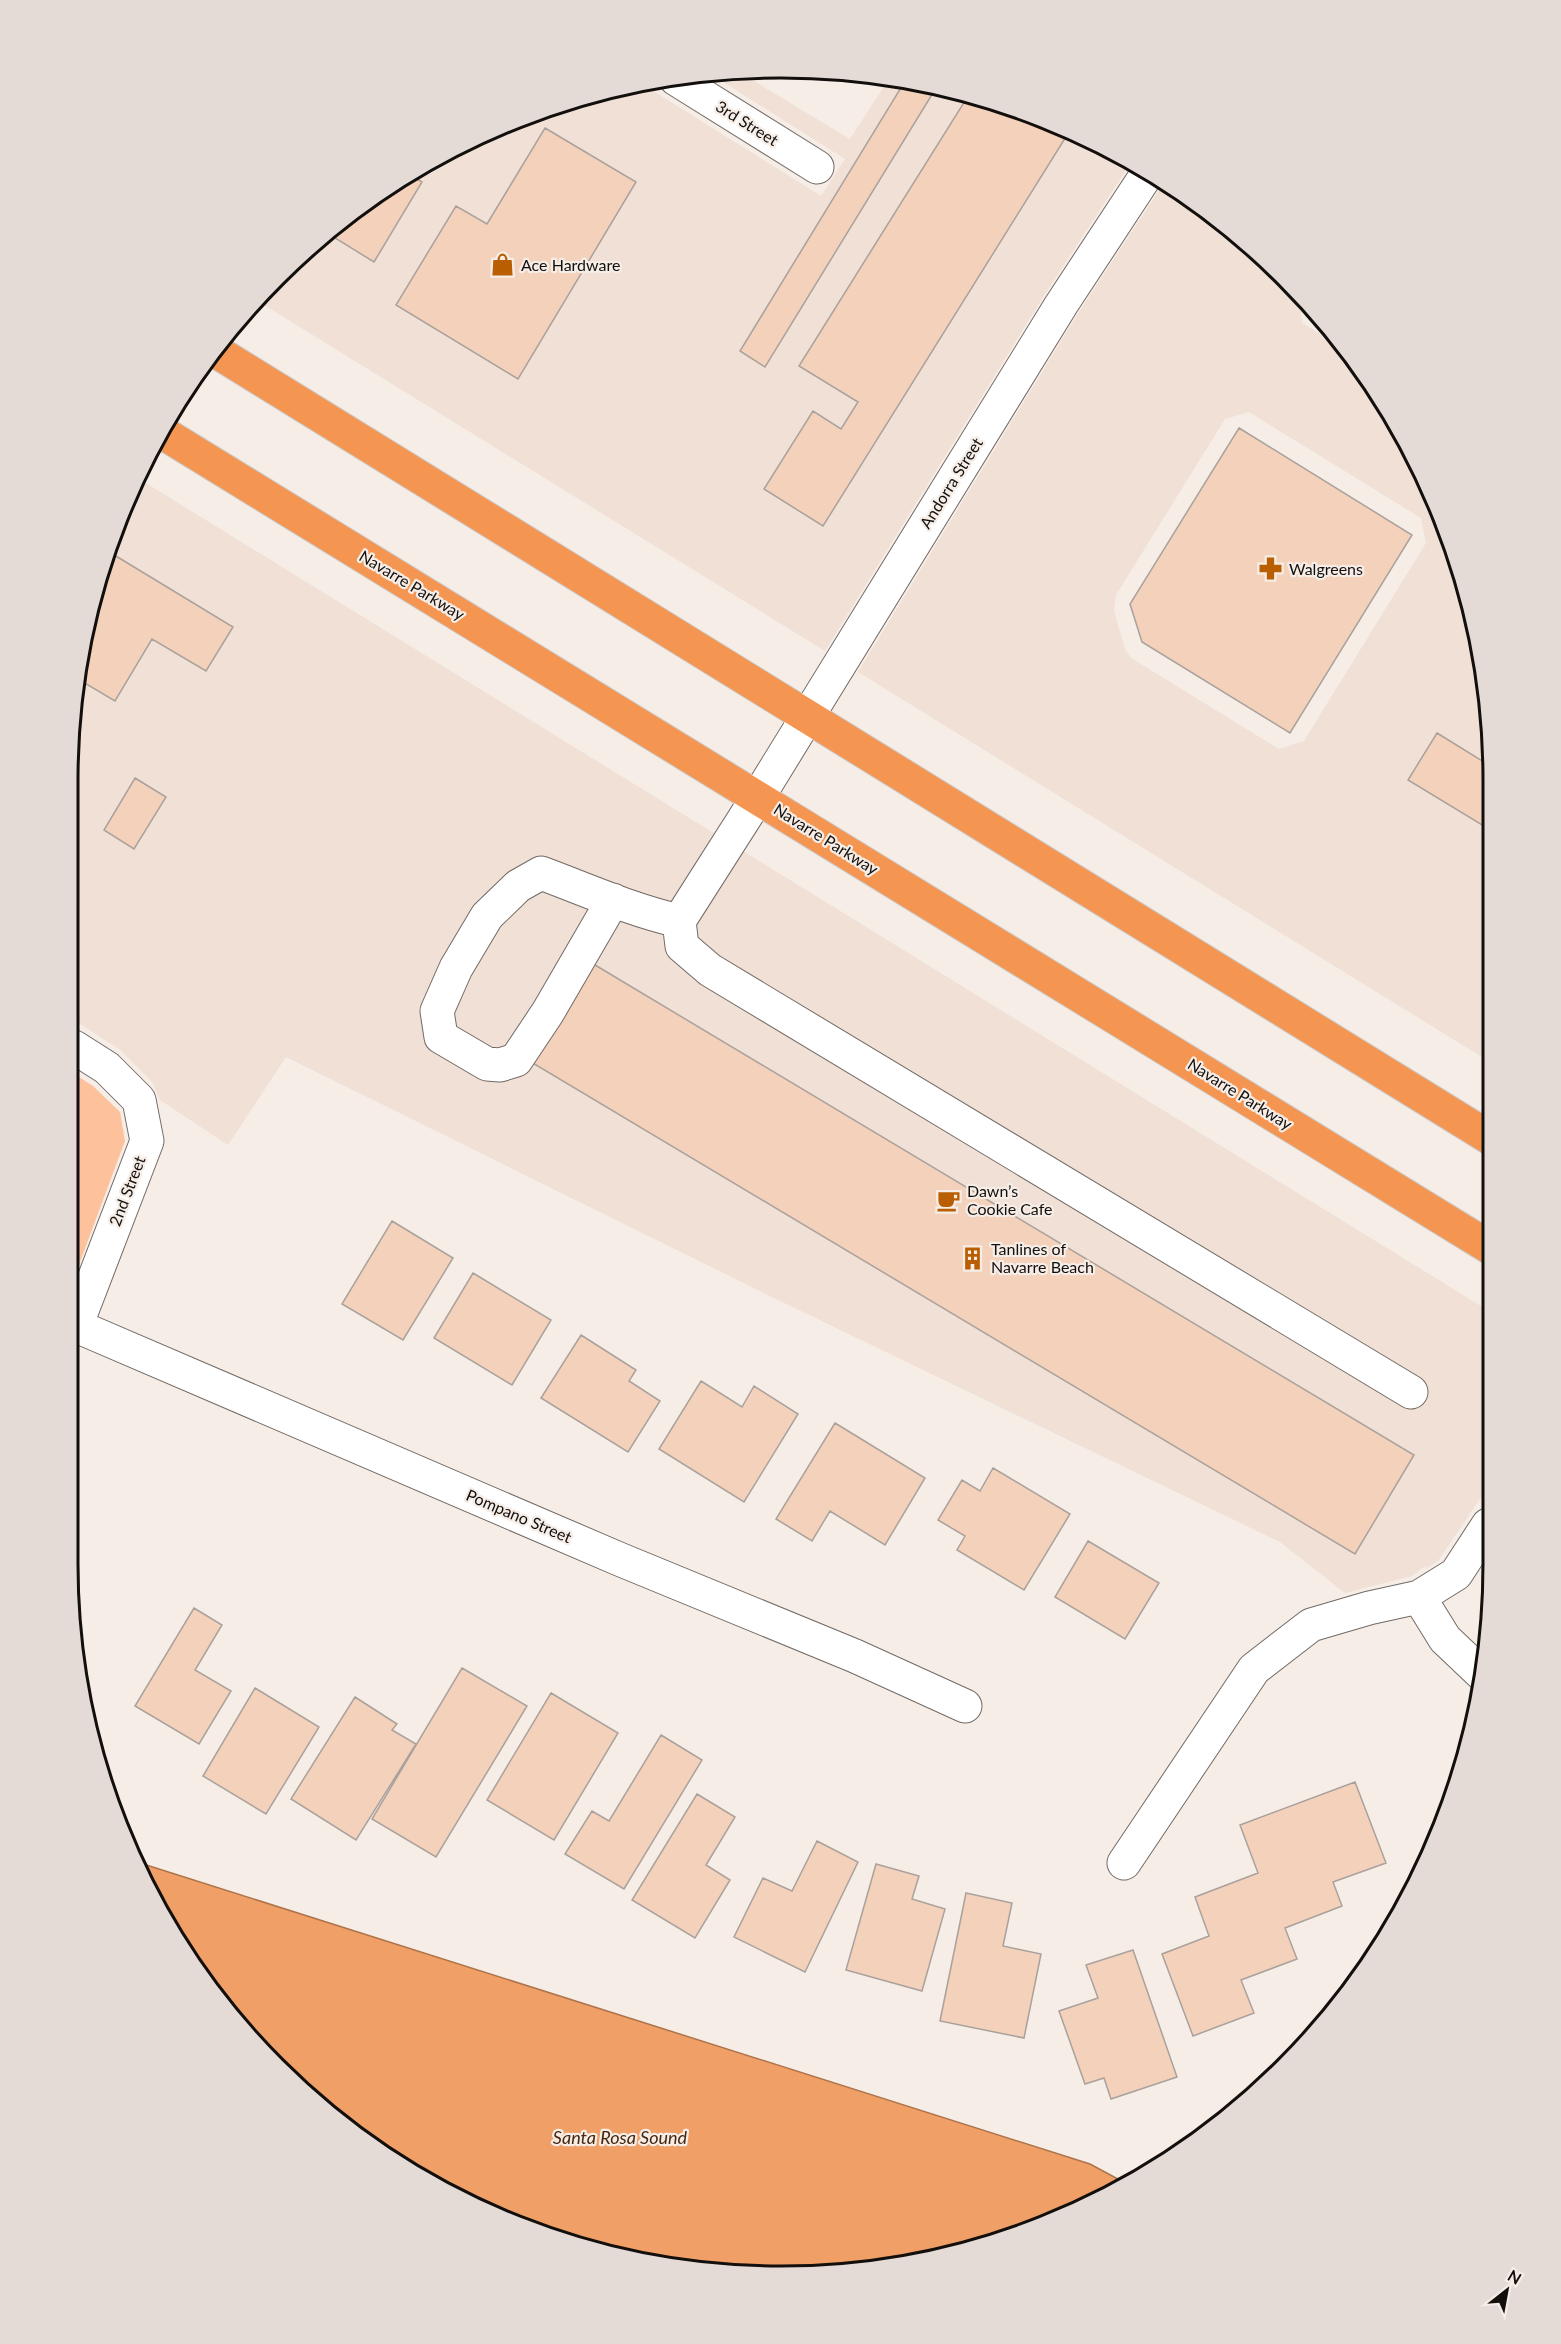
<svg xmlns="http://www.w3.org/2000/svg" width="1561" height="2344" viewBox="0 0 1561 2344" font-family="Lato,sans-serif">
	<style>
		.built { fill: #f0e0d5; fill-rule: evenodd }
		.green { fill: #fdc29b }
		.water { fill: #f09f66; stroke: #ad744b; stroke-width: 1.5 }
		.building { fill: #f3d1bb; stroke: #aaa19c; stroke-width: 1.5 }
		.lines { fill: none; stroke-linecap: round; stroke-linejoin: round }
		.minor-casing { stroke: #726a65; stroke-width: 35 }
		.highway-casing { stroke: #cbcaca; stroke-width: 35 }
		.minor { stroke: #fff; stroke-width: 33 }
		.highway { stroke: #f49652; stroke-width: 33 }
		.labels { text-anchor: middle; stroke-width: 4.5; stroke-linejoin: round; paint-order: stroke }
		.street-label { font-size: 16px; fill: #120f0d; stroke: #f6ede7 }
		.poi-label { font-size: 16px; fill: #120f0d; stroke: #f6ede7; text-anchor: start }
		.water-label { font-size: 18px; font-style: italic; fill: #46260e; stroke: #f6ede7 }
		.rim { fill: none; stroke: #120f0d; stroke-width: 3 }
	</style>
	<rect width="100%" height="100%" fill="#f6ede7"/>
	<path class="built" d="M734,69L850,139L890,77L1010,105L1132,161L1045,294L825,651L256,300L347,215L465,141L596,92L642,84L821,196L845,159L709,73Z
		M1164,183L1251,245L1299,296L1302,323L1350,352L1420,465L1469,596L1492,734L1490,1062L858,672L1077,315ZM1249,412L1421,518L1426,543L1304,741L1279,749L1131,658L1125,649L1114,611L1116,595L1225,419Z
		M136,477L1489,1311L1488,1487L1438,1561L1427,1568L1425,1566L1412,1576L1345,1593L1280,1542L772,1297L286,1057L228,1145L160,1100L153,1083L119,1049L74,1020V687L105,552Z"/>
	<path class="green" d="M74,1074L93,1086L120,1112L125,1141L74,1278Z"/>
	<path class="water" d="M140,1863L1090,2164L1129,2185L1010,2239L920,2263L734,2275L596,2252L508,2222L346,2129L245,2034L188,1960Z"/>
	<path class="building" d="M905,81L936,88L765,367L740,351Z
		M968,96L1010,105L1069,132L823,526L764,489L813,411L841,429L858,402L799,366Z
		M545,128L636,182L518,379L396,305L456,206L487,224Z
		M411,175L422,182L374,262L327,233L347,215Z
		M1239,428L1412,535L1290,733L1142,642L1130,604Z
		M106,550L233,627L206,671L152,639L115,701L76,678Z
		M1437,733L1492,767V831L1408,780Z
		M135,778L166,797L134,849L104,830Z
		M590,962L1414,1455L1355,1554L531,1062Z
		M392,1221L453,1258L403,1340L342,1304Z
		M473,1273L551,1320L512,1385L434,1338Z
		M581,1335L636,1370L629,1381L660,1401L628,1452L541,1398Z
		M701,1381L742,1407L754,1386L798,1414L744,1502L659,1449Z
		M835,1423L925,1478L885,1545L830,1511L812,1541L776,1519Z
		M993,1468L1070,1514L1024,1590L957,1550L965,1536L938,1520L962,1480L980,1491Z
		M1088,1541L1159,1583L1125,1639L1055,1597Z
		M194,1608L222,1625L195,1670L231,1691L199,1744L135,1706Z
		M462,1668L527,1706L436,1857L372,1819Z
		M255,1688L319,1727L266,1814L203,1776Z
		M551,1693L618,1733L554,1840L487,1800Z
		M355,1697L397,1724L392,1730L416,1744L356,1840L291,1799Z
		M661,1735L702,1760L624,1889L565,1854L592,1811L609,1821Z
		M1355,1782L1386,1863L1333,1882L1342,1906L1285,1928L1297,1959L1241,1980L1254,2013L1193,2036L1162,1954L1209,1936L1195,1897L1258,1873L1240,1825Z
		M697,1794L735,1817L706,1865L730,1880L695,1938L632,1900Z
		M817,1841L858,1862L805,1972L734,1937L763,1878L792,1891Z
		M876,1864L919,1876L912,1899L945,1909L922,1991L846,1970Z
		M966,1893L1012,1903L1003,1946L1041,1954L1024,2038L940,2021Z
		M1133,1950L1177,2077L1111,2099L1104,2078L1085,2084L1059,2011L1098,1998L1086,1965Z"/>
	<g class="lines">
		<defs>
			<path id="minor" d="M676,79L817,167
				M1149,171L1061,305L758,797L679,921L682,946L710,970L1411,1392
				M613,900L548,1012L516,1060L500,1065L487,1064L441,1037L437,1011L456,968L487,916L518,886L541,873C587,890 631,910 679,921
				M74,1047L107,1068L139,1100L147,1141L76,1326
				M74,1325L619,1559L855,1656L965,1706
				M1419,1597L1445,1639L1483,1675
				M1124,1863L1254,1669L1311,1625L1369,1608L1419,1597L1456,1574L1488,1525"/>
			<path id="highway" d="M217,352L1490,1138
				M163,433L1489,1247"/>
		</defs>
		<use href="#minor" class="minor-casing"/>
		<use href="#highway" class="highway-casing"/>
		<use href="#minor" class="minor"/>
		<use href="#highway" class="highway"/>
	</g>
	<defs>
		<symbol id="shop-bare" viewBox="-9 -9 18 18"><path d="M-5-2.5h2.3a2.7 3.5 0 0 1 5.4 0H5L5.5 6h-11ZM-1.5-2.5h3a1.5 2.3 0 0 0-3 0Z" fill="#ba5f01" stroke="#f6ede7" stroke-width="2.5" paint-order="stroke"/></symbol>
		<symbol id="pharmacy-bare" viewBox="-9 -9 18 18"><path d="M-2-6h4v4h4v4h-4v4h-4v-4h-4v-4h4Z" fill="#ba5f01" stroke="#f6ede7" stroke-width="2.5" paint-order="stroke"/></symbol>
		<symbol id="cafe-bare" viewBox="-9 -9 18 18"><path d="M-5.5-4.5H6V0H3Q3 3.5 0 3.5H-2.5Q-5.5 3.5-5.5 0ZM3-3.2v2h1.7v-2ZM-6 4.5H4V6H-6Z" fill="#ba5f01" stroke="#f6ede7" stroke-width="2.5" paint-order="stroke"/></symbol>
		<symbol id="building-bare" viewBox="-9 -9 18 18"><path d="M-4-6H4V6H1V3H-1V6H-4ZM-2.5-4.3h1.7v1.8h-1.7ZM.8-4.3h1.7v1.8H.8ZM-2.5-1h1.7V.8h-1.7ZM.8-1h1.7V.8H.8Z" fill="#ba5f01" stroke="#f6ede7" stroke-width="2.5" paint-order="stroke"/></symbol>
	</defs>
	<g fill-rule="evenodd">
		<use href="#shop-bare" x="486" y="248" width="33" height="33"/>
		<use href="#pharmacy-bare" x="1254" y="552" width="33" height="33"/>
		<use href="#cafe-bare" x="932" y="1184" width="33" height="33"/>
		<use href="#building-bare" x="956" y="1242" width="33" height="33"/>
	</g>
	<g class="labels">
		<g class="street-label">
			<text transform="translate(747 123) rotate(32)" y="6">3rd Street</text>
			<text transform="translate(951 483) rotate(-58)" y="6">Andorra Street</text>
			<text transform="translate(412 585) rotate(31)" y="6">Navarre Parkway</text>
			<text transform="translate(826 839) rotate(32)" y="6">Navarre Parkway</text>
			<text transform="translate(1240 1094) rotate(32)" y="6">Navarre Parkway</text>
			<text transform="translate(127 1191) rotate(-69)" y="6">2nd Street</text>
			<text transform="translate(519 1516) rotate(23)" y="6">Pompano Street</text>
		</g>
		<g class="poi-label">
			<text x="521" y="271">Ace Hardware</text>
			<text x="1289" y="575">Walgreens</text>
			<text x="967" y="1197">Dawn’s<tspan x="967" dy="18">Cookie Cafe</tspan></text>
			<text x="991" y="1255">Tanlines of<tspan x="991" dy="18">Navarre Beach</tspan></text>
		</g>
		<g class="water-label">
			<text x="620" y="2144">Santa Rosa Sound</text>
		</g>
	</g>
	<path d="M0 0H1561V2344H0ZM780 78H781A702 702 0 0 1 1483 780V1564A702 702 0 0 1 781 2266H780A702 702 0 0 1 78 1564V780A702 702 0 0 1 780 78Z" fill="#e4dbd6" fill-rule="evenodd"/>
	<path class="rim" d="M780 78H781A702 702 0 0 1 1483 780V1564A702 702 0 0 1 781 2266H780A702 702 0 0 1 78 1564V780A702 702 0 0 1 780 78Z"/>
	<g transform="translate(1507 2290) rotate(31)" stroke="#f6ede7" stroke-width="4.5" paint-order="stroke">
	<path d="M0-4.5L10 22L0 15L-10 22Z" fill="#120f0d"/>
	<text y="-9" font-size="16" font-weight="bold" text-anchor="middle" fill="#120f0d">N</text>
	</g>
</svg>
